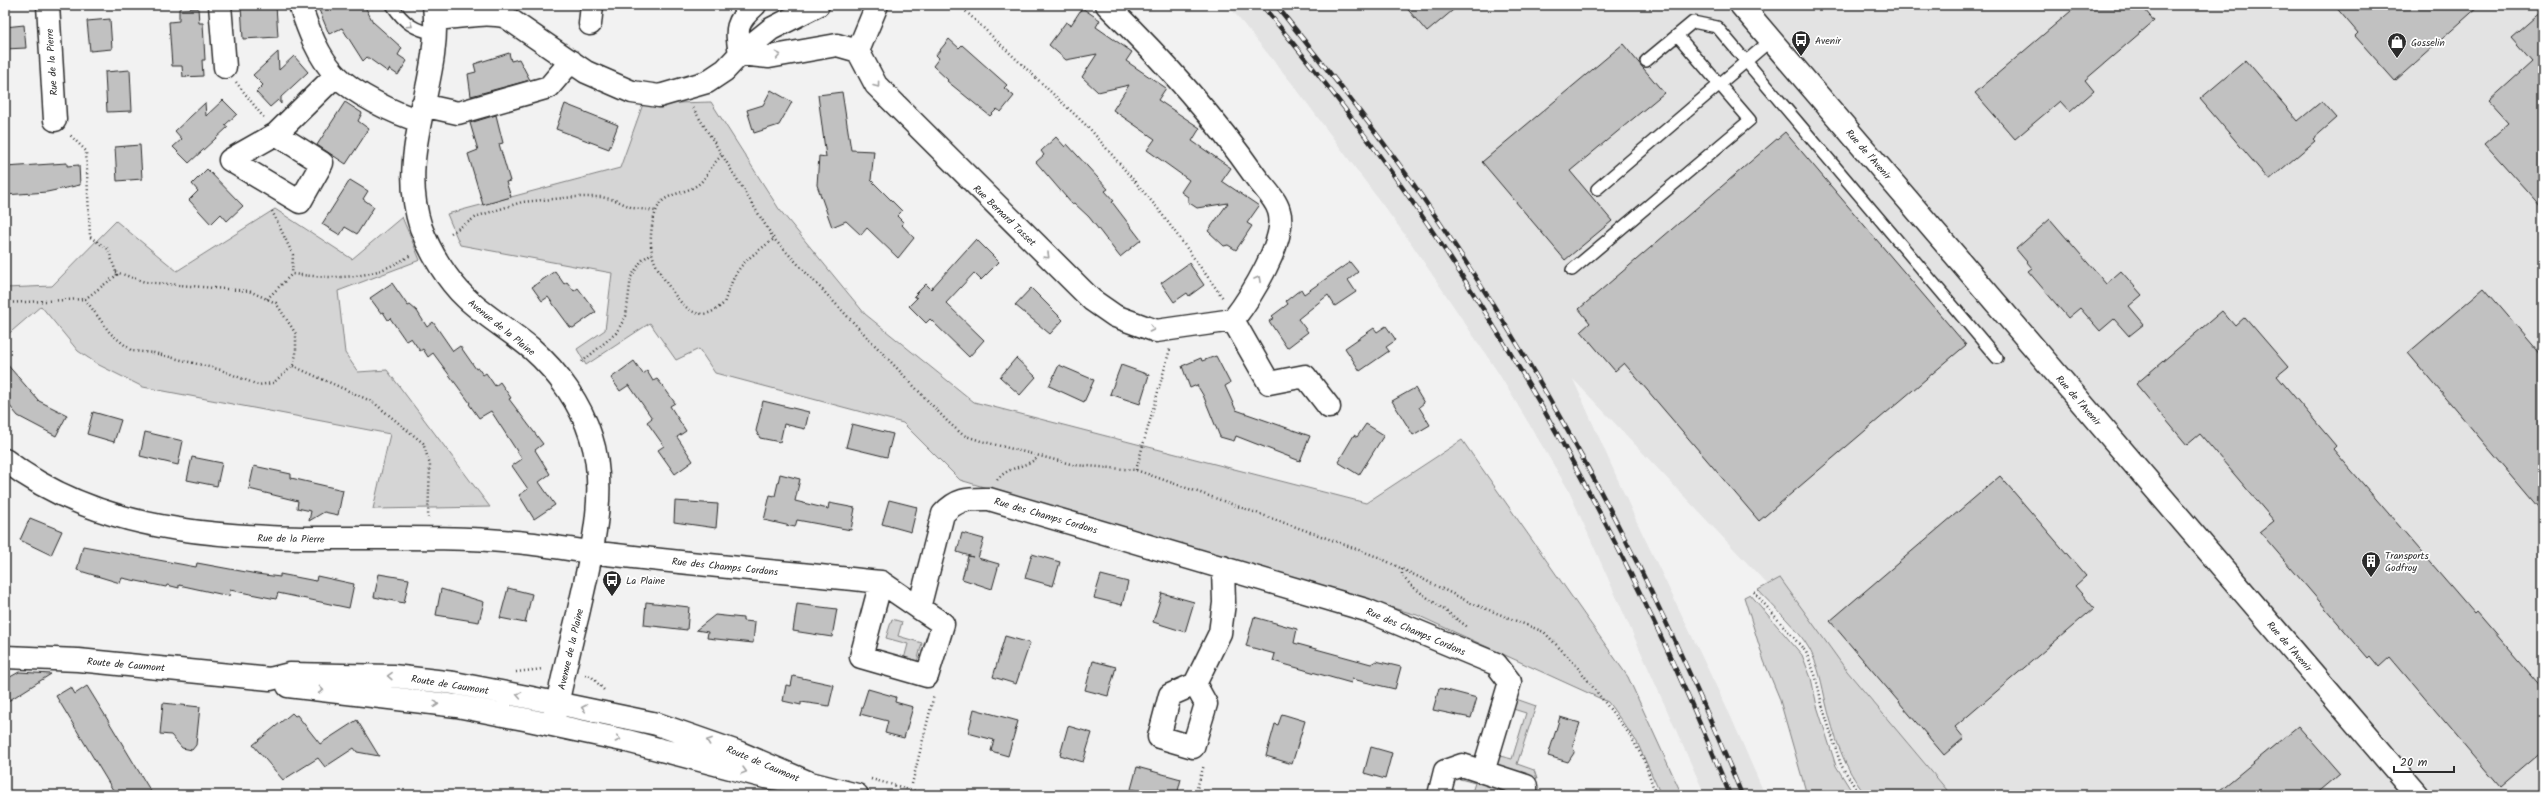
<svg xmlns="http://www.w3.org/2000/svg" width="2548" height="800" viewBox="0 0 2548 800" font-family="Kalam,sans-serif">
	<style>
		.built { fill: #e3e3e3 }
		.green { fill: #d5d5d5; stroke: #808080 }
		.building { fill: #c1c1c1; stroke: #2b2b2b }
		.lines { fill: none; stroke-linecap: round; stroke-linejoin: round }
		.lane-casing { stroke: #2b2b2b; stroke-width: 14 }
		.street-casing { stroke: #2b2b2b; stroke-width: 25 }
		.primary-casing { stroke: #2b2b2b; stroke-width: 25 }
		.path { stroke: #2b2b2b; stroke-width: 2.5; stroke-dasharray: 1 3; stroke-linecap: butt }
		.lane { stroke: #fff; stroke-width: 11 }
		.street { stroke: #fff; stroke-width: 22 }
		.primary { stroke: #fff; stroke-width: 22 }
		.rail-casing { stroke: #2b2b2b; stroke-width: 4.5 }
		.rail { stroke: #fff; stroke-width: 3; stroke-dasharray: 9; stroke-linecap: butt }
		.oneway { stroke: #a0a0a0 }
		.labels { text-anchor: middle; stroke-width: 3.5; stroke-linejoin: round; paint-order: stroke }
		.poi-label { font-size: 10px; fill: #2b2b2b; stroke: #fff; text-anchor: start }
		.street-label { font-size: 10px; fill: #2b2b2b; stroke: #fff }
	</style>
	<rect width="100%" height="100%" fill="#f2f2f2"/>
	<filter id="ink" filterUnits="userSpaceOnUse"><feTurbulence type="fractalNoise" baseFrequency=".025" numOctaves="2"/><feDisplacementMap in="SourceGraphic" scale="8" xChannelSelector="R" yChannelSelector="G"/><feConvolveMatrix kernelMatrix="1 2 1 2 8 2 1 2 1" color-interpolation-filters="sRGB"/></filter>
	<g filter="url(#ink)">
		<path class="built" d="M1228,5H2543V795H1948L1947,790L1847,671L1780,579L1768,585L1573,379L1635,518L1731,717L1765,795H1705L1568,489L1499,374L1411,243L1295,87Z"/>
		<path class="green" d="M711,102L779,209L865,314L974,402L1366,503L1462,440L1628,677L1682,795H1661L1637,742L1608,702L1417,615L960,480L903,423L715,373L699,349L676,360L650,323L586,365L577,349L605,330L612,273L460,245L447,214L620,168L643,104Z
			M275,209L352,259L402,217L420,260L338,291L345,353L358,372L387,370L490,507L373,509L390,434L143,387L99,365L78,351L41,306L5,337V288L52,286L116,221L177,271Z
			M1780,578L1847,671L1947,790L1948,795H1866C1844,769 1834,736 1826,703C1822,685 1819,667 1810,650C1798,628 1775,609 1758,590Z
			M1750,594L1802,655L1811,678L1817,706L1836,766L1854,795H1807L1779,697L1764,661L1744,597Z
			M892,619L902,622L898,636L922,643L917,662L904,659L908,644L886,638Z
			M1516,699L1536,706L1517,764L1534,770L1537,779L1498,767L1496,755L1512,759L1526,713L1510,708Z
			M1465,775L1511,790L1512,793L1497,789L1495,795H1471L1475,783L1460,779Z"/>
		<path class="building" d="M241,5H276L278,37L243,39Z
			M317,5H364L373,22L402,48L398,55L407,61L398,75L389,69L388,72L367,57L363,61L342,28L329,34Z
			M1404,5H1459L1427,32Z
			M2078,5H2141L2154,21L2085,80L2094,91L2070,112L2060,101L2015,139L1975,93Z
			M2334,5H2480L2395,81L2355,36L2358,33Z
			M198,8L199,23H203L205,60H202L203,76L183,77L182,66H172L169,22L179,21V9Z
			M1082,8L1100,20L1096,27L1132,52L1126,61L1166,88L1158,100L1200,128L1192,141L1231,168L1222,181L1259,206L1247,223L1252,226L1236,250L1228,245L1224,246L1208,231L1228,203L1197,208L1188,202V197L1181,192L1189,180L1147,150L1155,139L1113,110L1129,85L1098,92L1082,77L1097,54L1066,60L1049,45L1066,22L1071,25Z
			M2543,10V209L2485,144L2509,123L2489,101L2532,62L2511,38Z
			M110,19L112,49L90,51L87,21Z
			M24,25L26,48L5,49V27Z
			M949,39L959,48L962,45L1007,85L1004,88L1014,96L1001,112L997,109L990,116L947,81L948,80L933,66L939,58L936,55Z
			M1623,44L1664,93L1570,171L1612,221L1565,260L1482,162Z
			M278,52L279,70L294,56L308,72L281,97V104L278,100L270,107L256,92L263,85L253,75Z
			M509,53L511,61L519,59L530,80L471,96L468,74L476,72L474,64Z
			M2246,60L2298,121L2322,101L2337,118L2313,139L2315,141L2269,180L2200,99Z
			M130,70L132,111L107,112L105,72Z
			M771,90L792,102L779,125L754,133L747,110L763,105Z
			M842,92L851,150L874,151L871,180L902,211L897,216L904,223L902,225L914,238L898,258L867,228L861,235L846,221L832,227L817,185L819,156L826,157L818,95Z
			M223,100L237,114L225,125L228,127L189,163L173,147L182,139L175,131L205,103L206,116Z
			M345,102L362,113L358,121L369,129L346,164L317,145Z
			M565,104L618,125L609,149L556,129Z
			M496,115L503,143L499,144L510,181L506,182L511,197L483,205L468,154L478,150L470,123Z
			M1785,132L1966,345L1759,521L1624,363L1615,371L1581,331L1590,323L1579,309Z
			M1056,137L1065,147L1067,144L1108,189L1105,191L1114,201L1112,202L1141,240L1120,257L1089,217L1074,203L1072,204L1036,162L1044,155L1041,151Z
			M140,145L142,179L117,181L115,147Z
			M67,163V166L79,165L80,185L47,192L5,195V167Z
			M207,169L243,206L227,221L221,214L211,224L189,200L198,191L192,184Z
			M350,180L368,191L363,199L374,207L357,234L345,227L340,235L322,224Z
			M2050,219L2106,284L2121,271L2142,295L2129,306L2144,324L2129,336L2114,319L2100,331L2080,308L2068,318L2028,271L2032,268L2016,249Z
			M976,239L999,262L981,280L974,273L946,303L984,340L969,357L930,319L926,323L909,306L917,298L914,296L926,284L931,289Z
			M1350,262L1358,272L1348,280L1356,292L1335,306L1328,295L1298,319L1308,332L1287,348L1269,321L1274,318L1272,316L1288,304L1286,301L1301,289L1304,294Z
			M1189,263L1204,285L1189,296L1187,293L1174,302L1161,283Z
			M555,271L564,284L567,282L574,291L578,288L596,312L573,328L570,327L548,297L542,301L532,287Z
			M392,283L408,306L410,305L417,311L427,327L433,322L453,351L460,346L476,369L478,368L483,375L486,373L495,386L500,382L511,398L509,399L543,444L535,450L550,474L539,482L555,505L534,519L519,495L528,489L512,466L522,459L491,411L479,418L469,404L470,403L433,353L428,357L423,349L420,351L411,338L406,341L390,318L388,320L383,312L381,313L370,298Z
			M1031,288L1063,320L1050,334L1015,305Z
			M2484,288L2543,357V513L2408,353Z
			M2222,311L2235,326L2245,317L2288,367L2277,376L2336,446L2333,449L2475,614L2477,612L2543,689V750L2500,787L2390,657L2379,667L2370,656L2368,658L2260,532L2274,521L2200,434L2187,445L2136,384Z
			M1386,326L1396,340L1386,347L1389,351L1360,371L1345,348L1374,328L1377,332Z
			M1216,356L1230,383L1225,386L1236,410L1310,436L1300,461L1236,436L1234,441L1220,437L1203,395L1197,385L1190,388L1182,366L1201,358L1202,361Z
			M1016,358L1036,377L1020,395L1000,377Z
			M634,361L643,374L647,371L653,381L657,379L663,386L675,403L670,406L686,431L677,437L693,461L675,474L658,450L664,446L647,422L652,418L629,385L620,391L611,378Z
			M5,362L39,401L67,415L56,436L18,416L5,400Z
			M1059,365L1094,380L1084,402L1049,386Z
			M1121,365L1149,375L1140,404L1110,394Z
			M1415,388L1424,403L1419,407L1430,425L1413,435L1392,401Z
			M763,401L809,412L805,429L784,424L780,442L760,438L756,431Z
			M93,412L121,420L114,442L87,434Z
			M852,424L893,434L887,457L846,447Z
			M1366,424L1384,435L1359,475L1338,462L1354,435L1357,437Z
			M145,432L183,441L178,465L140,456Z
			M192,457L222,463L217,486L187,480Z
			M254,466L291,474V478L343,490L338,515L324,512L309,521L311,511L297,508L298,501L249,489Z
			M780,474L800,479L795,501L828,509L829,503L855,508L851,530L797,520L795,527L764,520L770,495L775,496Z
			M2000,476L2086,576L2075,586L2094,608L1955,727L1964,738L1944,755L1830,621Z
			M889,500L917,507L911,532L882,524Z
			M675,501L718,504L716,528L674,522Z
			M30,518L62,531L51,555L20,540Z
			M962,533L984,539L978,558L999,564L992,589L962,579L968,556L973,557L957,552Z
			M83,546L196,567L197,563L257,574L280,577V574L316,581L317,576L354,584L349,608L278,593L276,599L230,590L229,596L179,585V588L167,585L166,587L122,578L120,583L77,570Z
			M1032,554L1060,562L1053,586L1025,578Z
			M379,574L409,579L404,603L374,597Z
			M1101,575L1128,582L1122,605L1094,598Z
			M508,588L532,594L525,623L500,618Z
			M441,589L484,602L479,622L436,615Z
			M1162,593L1194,602L1185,632L1153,622Z
			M646,602L689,607L687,630L644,625Z
			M797,604L837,609L832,637L793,631Z
			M715,615L743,618V621L755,622L753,643L707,638L708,632L696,630Z
			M1254,617L1297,629L1294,643L1371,664L1376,661L1401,667L1395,689L1352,679L1351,683L1273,661L1275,654L1246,646Z
			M1005,636L1030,643L1016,684L993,677Z
			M1093,661L1116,667L1108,696L1085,690Z
			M19,672L51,674L5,703V680Z
			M793,676L834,685L829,706L801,702V705L783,701L786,685L791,686Z
			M87,686L103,712L153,795H116L56,696L71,687L75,694Z
			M1439,688L1477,698L1471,718L1433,710Z
			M868,689L896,697L895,702L913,707L904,738L885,733L888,721L860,714Z
			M163,703L200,707L196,745L192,750L182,748L171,735L160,734Z
			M974,709L1018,721L1008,756L991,751L994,740L968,733Z
			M292,713L295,716L297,715L320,744L357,720L379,756L357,752L354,748L325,767L318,758L283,780L253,745Z
			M1282,714L1305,721L1292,764L1266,756L1275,724L1278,725Z
			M1560,717L1580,723L1573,744L1574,753L1568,762L1548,756Z
			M1068,726L1092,733L1083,762L1060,755Z
			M2298,726L2340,774L2315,795H2214Z
			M1371,747L1392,753L1385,779L1364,773Z
			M1137,767L1181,779L1177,795H1151L1131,789Z"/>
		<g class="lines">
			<defs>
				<path id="lane" d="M392,5C404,23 414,30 436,34
					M1646,61L1693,22L1717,27L1997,358
					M1597,189L1771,40
					M1572,270L1750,120L1677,35"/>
				<path id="street" d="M48,5L55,120
					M220,5L225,67
					M300,5C308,29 318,57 336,75C353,93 395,114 418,120
					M434,5C443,83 395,148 421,228C430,252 447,280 466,298C486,317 511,331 532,349C558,372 581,404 591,437C609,491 590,560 578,614C569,650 561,686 553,722
					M877,5L858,51L876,85L1092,300L1115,316L1156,331L1233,320C1250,298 1288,239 1279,211C1276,199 1262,186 1255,176C1212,114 1161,58 1107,5
					M1741,5L2417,795
					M435,19C458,18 486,11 506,17L586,72L632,92L659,96L707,82L725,70L740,54L771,29L818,5
					M590,24L592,5
					M740,54L769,57L837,45L858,51
					M740,54C736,28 735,23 755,5
					M422,105L458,113L549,87L571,61
					M276,134L322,163L300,202L230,160L276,134L336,75
					M1233,320L1269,383L1305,376L1329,407
					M5,460C147,570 349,526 515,542C540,544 566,549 591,552C687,564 785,572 881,582L919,608L943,514C958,498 968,499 989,499L1366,610L1496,664L1510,682L1483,772
					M881,582L861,657L927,676L943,624L919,608
					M1195,684L1170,695L1159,737L1193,747L1206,704L1195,684L1220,633L1224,603L1223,567
					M1439,795L1445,771L1462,765L1526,786V795"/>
				<path id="primary" d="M5,657L78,660L270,679L290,674L393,676L454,683L527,697L657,724L740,753L810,783
					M288,686L457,706L524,719L627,741L765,777L810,783L857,795"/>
			</defs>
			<use href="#lane" class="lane-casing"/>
			<use href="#street" class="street-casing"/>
			<use href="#primary" class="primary-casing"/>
			<path class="path" d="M960,6L1090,129L1159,210L1223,298
				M236,82L264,118
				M693,108L774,239L948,422L963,435L981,441L1075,465L1136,470L1310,532L1378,557L1469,602L1544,632L1575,664L1630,735L1644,760L1656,795
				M722,156C710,164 708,180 694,187C684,193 666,194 659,205C652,217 649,238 652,252C653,262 661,274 666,282C681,305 698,328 724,303C737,264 742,263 774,239
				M272,211L293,255L292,274
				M451,233L478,216L522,202L575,197H601L615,200L633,208L656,211
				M85,299L110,333L132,351L154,353L221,370L258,385L273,383L293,366L296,354V334L276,303L249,291L145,282L116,272
				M267,299L292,274C339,279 370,281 411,255
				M5,303L85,299L117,275L108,249L90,237L86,151L69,134
				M582,362L616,333L626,316L631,277L642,260L652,253
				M293,366L373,402L423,443L430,465L428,518
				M1136,470L1170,349
				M997,480C1007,467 1026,467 1037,458
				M1402,569V576L1413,587L1469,628
				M1754,592L1806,652L1816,677L1822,705L1841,765L1860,795
				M516,672L543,669
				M585,675L591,676L604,690
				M871,779L931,795
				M912,784L934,695
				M1195,795L1204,765"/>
			<use href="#lane" class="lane"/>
			<use href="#street" class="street"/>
			<use href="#primary" class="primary"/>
			<defs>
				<path id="rail" d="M1262,5C1292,42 1323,79 1351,117C1507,324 1633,556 1730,795
					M1276,5C1323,64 1370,123 1414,185C1546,374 1655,582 1742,795"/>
			</defs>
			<use href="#rail" class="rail-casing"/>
			<use href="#rail" class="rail"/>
		</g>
		<defs><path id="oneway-chevron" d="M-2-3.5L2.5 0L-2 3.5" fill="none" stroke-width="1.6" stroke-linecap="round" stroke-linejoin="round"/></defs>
		<g class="oneway">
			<use href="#oneway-chevron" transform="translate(410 25) rotate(34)"/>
			<use href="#oneway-chevron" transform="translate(778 55) rotate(-10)"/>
			<use href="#oneway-chevron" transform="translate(877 85) rotate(53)"/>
			<use href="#oneway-chevron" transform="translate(1047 256) rotate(44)"/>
			<use href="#oneway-chevron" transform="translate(1258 279) rotate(-61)"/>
			<use href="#oneway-chevron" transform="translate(1152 329) rotate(12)"/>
			<use href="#oneway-chevron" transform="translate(390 676) rotate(-178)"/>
			<use href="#oneway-chevron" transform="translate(321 690) rotate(7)"/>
			<use href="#oneway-chevron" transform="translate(519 695) rotate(-169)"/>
			<use href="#oneway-chevron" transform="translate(436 704) rotate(6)"/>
			<use href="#oneway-chevron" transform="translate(584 708) rotate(-169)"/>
			<use href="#oneway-chevron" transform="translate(618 739) rotate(12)"/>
			<use href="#oneway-chevron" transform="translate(709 741) rotate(-160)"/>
			<use href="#oneway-chevron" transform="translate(744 771) rotate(15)"/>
		</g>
	</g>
	<defs>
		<symbol id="bus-pin" viewBox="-11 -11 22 30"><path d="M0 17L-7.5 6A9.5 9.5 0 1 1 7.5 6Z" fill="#2b2b2b" stroke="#fff"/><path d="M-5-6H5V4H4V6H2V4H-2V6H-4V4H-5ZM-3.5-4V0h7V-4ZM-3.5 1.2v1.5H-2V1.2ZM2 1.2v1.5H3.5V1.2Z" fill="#fff"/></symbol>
		<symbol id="shop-pin" viewBox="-11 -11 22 30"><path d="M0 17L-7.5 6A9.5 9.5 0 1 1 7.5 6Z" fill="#2b2b2b" stroke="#fff"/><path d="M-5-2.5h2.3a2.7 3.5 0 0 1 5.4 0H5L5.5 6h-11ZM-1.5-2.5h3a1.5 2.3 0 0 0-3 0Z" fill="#fff"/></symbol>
		<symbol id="building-pin" viewBox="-11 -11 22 30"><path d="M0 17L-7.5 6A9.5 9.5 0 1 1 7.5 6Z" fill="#2b2b2b" stroke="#fff"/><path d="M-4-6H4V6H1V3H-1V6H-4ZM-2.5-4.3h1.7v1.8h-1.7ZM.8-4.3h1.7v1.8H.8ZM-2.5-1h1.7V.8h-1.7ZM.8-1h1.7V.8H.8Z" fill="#fff"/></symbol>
	</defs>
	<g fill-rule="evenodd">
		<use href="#bus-pin" x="1790" y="29" width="22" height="30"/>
		<use href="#shop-pin" x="2386" y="31" width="22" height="30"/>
		<use href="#building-pin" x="2360" y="550" width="22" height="30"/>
		<use href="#bus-pin" x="601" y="569" width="22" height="30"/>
	</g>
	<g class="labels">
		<g class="poi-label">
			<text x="1815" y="44">Avenir</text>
			<text x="2411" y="46">Gosselin</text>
			<text x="2385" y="559">Transports<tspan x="2385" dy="12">Godfroy</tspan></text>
			<text x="626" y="584">La Plaine</text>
		</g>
		<g class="street-label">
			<text transform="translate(51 62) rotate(-94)" y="4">Rue de la Pierre</text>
			<text transform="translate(1869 154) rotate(49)" y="4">Rue de l'Avenir</text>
			<text transform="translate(1005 215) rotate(44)" y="4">Rue Bernard Tasset</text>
			<text transform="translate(502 327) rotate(39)" y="4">Avenue de la Plaine</text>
			<text transform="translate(2079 400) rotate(49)" y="4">Rue de l'Avenir</text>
			<text transform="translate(1046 515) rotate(16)" y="4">Rue des Champs Cordons</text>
			<text transform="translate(291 538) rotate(1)" y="4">Rue de la Pierre</text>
			<text transform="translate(725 566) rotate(6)" y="4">Rue des Champs Cordons</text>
			<text transform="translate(1416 631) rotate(23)" y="4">Rue des Champs Cordons</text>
			<text transform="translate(2290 646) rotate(49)" y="4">Rue de l'Avenir</text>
			<text transform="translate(570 649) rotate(-77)" y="4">Avenue de la Plaine</text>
			<text transform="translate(126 664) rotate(5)" y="4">Route de Caumont</text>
			<text transform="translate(450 684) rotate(9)" y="4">Route de Caumont</text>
			<text transform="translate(763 763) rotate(23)" y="4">Route de Caumont</text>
		</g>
	</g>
	<rect width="2548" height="800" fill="none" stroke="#fff" stroke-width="20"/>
	<rect x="10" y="10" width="2528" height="780" fill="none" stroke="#2b2b2b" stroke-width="1.5" filter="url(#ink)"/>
	<path d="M2394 766v6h60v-6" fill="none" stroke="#2b2b2b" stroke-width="2"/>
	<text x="2400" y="766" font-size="12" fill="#2b2b2b" stroke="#ffffff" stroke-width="3" paint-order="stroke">20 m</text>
</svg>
